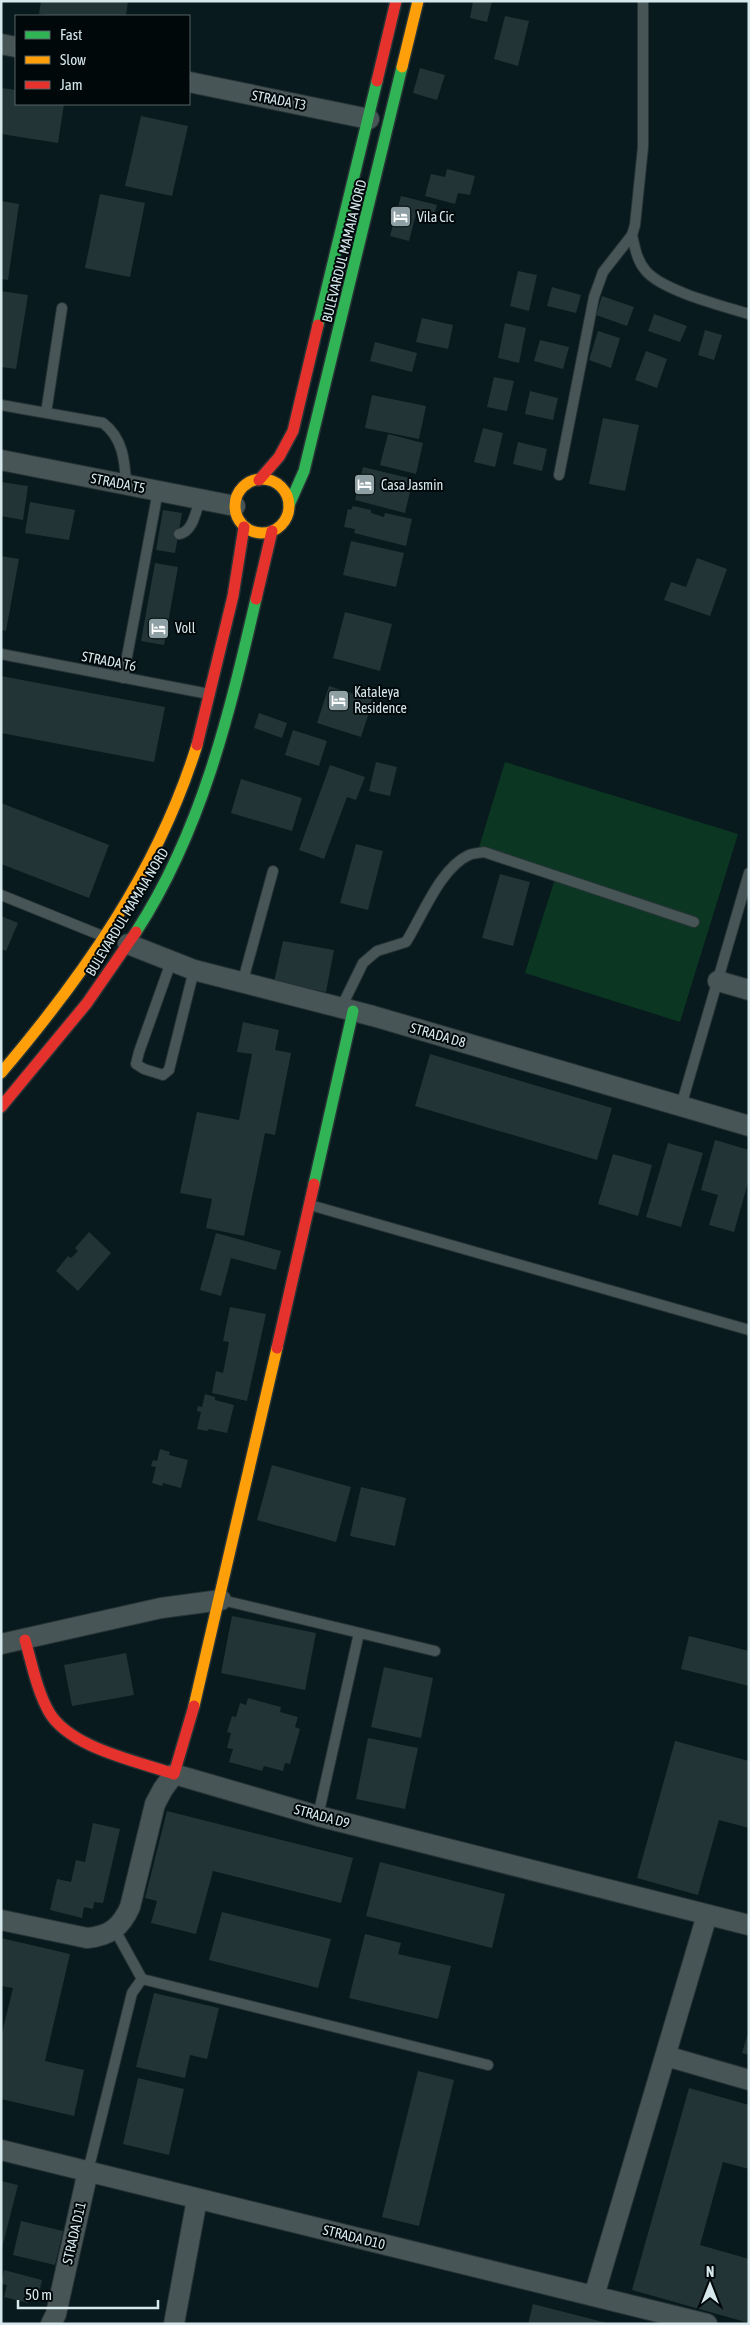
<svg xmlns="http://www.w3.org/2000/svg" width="750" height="2325" viewBox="0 0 750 2325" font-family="'Asap Condensed',sans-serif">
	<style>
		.green { fill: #0b3722 }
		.building { fill: #223435 }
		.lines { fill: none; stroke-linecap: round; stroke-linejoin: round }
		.lane-casing { stroke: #273335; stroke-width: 12 }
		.street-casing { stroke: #273335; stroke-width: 22 }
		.fast-casing { stroke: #273335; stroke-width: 14 }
		.slow-casing { stroke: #273335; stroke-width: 14 }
		.jam-casing { stroke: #273335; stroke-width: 14 }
		.lane { stroke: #485557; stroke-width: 10 }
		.street { stroke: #485557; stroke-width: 20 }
		.fast { stroke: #30b455; stroke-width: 11 }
		.slow { stroke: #ff9f0a; stroke-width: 11 }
		.jam { stroke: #e5322d; stroke-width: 11 }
		.labels { text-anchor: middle; stroke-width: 4; stroke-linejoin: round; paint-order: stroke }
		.street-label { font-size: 14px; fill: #d6e8ec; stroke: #00080a }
		.poi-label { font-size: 14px; fill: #d6e8ec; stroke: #00080a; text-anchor: start }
	</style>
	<rect width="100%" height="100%" fill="#081a1e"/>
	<path class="green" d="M505,762L738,834L680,1022L525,973L555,879L477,854Z"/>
	<path class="building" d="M41,1H128L126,16H53L39,14Z
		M473,1H492L487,22L470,18Z
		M505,16L529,21L518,66L494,59Z
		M420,68L445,75L437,100L413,93Z
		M1,88L16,90V104H64L58,143L1,134Z
		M141,116L188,126L172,196L125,186Z
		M447,169L475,176L470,195L458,193L455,204L425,196L431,174L445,177Z
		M100,194L145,203L130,277L85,268Z
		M401,196L437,205L433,219L416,214L409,241L390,236Z
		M1,201L19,204L8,280L1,279Z
		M518,271L537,275L529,311L510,306Z
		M552,287L581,295L576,313L547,306Z
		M1,291L28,295L16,369L1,367Z
		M602,296L634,307L627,326L596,315Z
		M654,314L687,326L680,342L648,331Z
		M422,318L453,325L448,349L416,342Z
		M505,323L526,328L519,363L498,358Z
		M705,330L722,335L714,360L698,355Z
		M598,331L620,338L611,368L589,360Z
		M540,340L569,347L563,369L534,361Z
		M375,342L417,353L412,372L370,361Z
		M646,351L667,359L657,388L635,380Z
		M494,377L514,381L507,411L487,407Z
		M530,391L558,398L553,420L525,414Z
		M372,395L426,406L419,439L365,428Z
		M603,418L639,425L625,491L589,484Z
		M483,428L503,433L495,467L474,462Z
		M388,434L423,443L416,474L380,465Z
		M518,442L547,449L542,471L513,464Z
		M363,467L413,479L405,513L355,500Z
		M1,482L28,486L23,520L1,516Z
		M30,502L75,510L69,540L25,533Z
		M353,506L371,510V513L384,517L385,513L412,519L406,546L354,533L355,529L344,527L348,509L351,510Z
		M163,510L182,513L175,553L156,550Z
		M351,541L404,553L396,587L343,575Z
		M1,556L19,559L6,631L1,630Z
		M697,558L727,569L710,616L664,600L671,582L686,587Z
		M155,563L178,567L164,645L141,641Z
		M345,612L392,624L380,671L333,658Z
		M1,676L165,707L154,762L1,733Z
		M329,686L373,700L361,737L317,723Z
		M259,713L287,723L282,738L254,728Z
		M293,730L327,741L319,766L285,755Z
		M376,762L397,767L390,796L369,791Z
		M330,765L365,777L356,800L347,797L324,859L299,850Z
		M241,779L302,798L292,831L231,813Z
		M1,803L109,845L89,898L1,864Z
		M356,844L383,851L368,910L340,903Z
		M500,874L530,882L513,946L482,938Z
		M1,916L18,923L6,951L1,949Z
		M283,941L334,950L326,992L274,982Z
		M243,1022L279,1030L275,1050L291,1053L275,1135L265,1133L244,1236L206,1228L212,1199L180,1193L197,1112L239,1120L252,1054L237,1052Z
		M430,1054L612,1108L597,1160L415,1106Z
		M715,1140L749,1150V1179L734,1232L709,1225L718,1195L701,1190Z
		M668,1143L703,1153L681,1227L646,1217Z
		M613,1154L652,1165L638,1216L598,1204Z
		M89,1232L111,1253L78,1291L56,1271L68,1256L71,1258L78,1251L75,1248Z
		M216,1233L281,1251L276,1270L231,1258L221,1296L200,1290Z
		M230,1307L266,1314L247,1401L212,1393L216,1371L223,1373L229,1342L223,1341Z
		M205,1394L215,1397V1400L234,1405L227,1433L209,1429L207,1431L197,1429L201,1412L197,1411L198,1406L202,1407Z
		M160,1449L170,1452L169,1455L188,1460L181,1488L163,1483L162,1486L152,1483L156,1467L151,1466L153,1460L157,1461Z
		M272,1465L351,1487L336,1542L257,1520Z
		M361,1487L406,1498L395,1546L350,1536Z
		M232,1616L316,1633L305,1690L221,1673Z
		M689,1636L749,1651V1686L681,1669Z
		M126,1653L134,1695L72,1706L64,1665Z
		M384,1667L433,1678L421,1738L371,1727Z
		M248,1698L281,1707L280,1712L298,1717L295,1727L300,1729L290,1764L285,1763L283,1771L264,1766L262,1771L229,1762L233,1749L227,1748L231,1733L227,1732L232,1716L236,1717L240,1703L246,1705Z
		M368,1738L418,1748L405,1809L356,1799Z
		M675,1741L749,1761V1828L719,1820L698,1895L637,1878Z
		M167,1811L353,1858L341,1903L213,1871L196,1934L151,1923L157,1901L145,1898Z
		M93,1823L120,1829L103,1903L94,1902L93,1909L84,1907L82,1918L50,1910L57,1879L71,1882L76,1860L85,1862Z
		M380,1862L505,1894L492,1948L366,1916Z
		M222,1912L331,1939L318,1988L209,1960Z
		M365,1934L401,1943L398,1954L451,1966L438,2019L349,1998Z
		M1,1938L70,1954L45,2061L84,2070L74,2116L1,2099V2037L13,1988L1,1986Z
		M154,1993L219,2008L207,2059L190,2055L185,2078L136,2067Z
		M748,2033H749V2055L742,2053Z
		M418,2071L454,2080L419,2226L382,2217Z
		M138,2078L184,2089L169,2155L123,2144Z
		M689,2088L749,2105V2169L723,2162L700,2245L749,2259V2323L632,2290Z
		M1,2181L18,2185L2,2248H1Z
		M21,2221L63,2231L55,2265L13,2255Z
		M4,2270L42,2280L39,2294L31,2292L28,2303L4,2297L7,2285L1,2284Z
		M533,2304L607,2323V2324H528Z"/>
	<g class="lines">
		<defs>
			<path id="lane" d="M632,235C635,248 637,261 646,271C663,291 723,306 749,314
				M1,405L103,423C123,438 125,461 126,485
				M46,413L62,308
				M559,475L594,297L603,272L632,235L635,225L643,147V1
				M179,534C193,532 196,511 200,499
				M1,654L209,694
				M123,678L158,491
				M1,895L105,937
				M171,962L139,1052L136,1064L144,1069L163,1075L169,1070L194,970
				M242,984L273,871
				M341,1008L363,963L377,951L406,942C422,917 440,868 469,855C473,853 480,853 484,852L694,922
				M681,1106L749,873
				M310,1205L749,1330
				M222,1600L435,1651
				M318,1816L359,1633
				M115,1930L142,1979
				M88,2171L132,1993L142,1979L488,2065"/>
			<path id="street" d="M1,44L16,47
				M189,82L369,119
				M1,460L235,506
				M128,944L194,970L373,1016L749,1126
				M718,981L749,990
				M1,1644L161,1608L221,1600
				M1,1920L87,1938C110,1936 121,1927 130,1907L155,1804L163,1789L174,1774L318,1816L749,1925
				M666,2056L749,2080
				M1,2150L707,2324
				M594,2296L707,1915
				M51,2324L56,2314L88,2171
				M174,2324L197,2199"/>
			<path id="fast" d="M318,325L377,81
				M289,505L304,471L402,67
				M136,932C202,830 229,715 256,599
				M314,1184L353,1011"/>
			<path id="slow" d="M402,67L418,1
				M235 506a27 27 0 1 1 54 0a27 27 0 1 1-54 0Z
				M1,1073C85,974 158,870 197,745
				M194,1706L277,1348"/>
			<path id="jam" d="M377,81L396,1
				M259,480L279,457L293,431L318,325
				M256,599L272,531
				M197,745L233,596L244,527
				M1,1107L87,1003L136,932
				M277,1348L314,1184
				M25,1640C32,1664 37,1691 49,1712C70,1748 137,1761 174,1774L194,1706"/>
		</defs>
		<use href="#lane" class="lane-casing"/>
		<use href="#street" class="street-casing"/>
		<use href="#fast" class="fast-casing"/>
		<use href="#slow" class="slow-casing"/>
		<use href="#jam" class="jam-casing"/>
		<use href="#lane" class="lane"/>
		<use href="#street" class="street"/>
		<use href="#fast" class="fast"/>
		<use href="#slow" class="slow"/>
		<use href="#jam" class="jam"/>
	</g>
	<defs>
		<symbol id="hotel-square" viewBox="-11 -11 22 22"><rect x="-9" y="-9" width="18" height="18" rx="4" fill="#8ea0a4" stroke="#00080a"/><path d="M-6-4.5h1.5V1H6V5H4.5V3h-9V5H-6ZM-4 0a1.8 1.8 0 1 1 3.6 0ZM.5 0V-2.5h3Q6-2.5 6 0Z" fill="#fff"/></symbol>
	</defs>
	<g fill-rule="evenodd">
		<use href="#hotel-square" x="388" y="204" width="25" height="25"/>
		<use href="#hotel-square" x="352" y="472" width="25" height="25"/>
		<use href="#hotel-square" x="146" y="616" width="25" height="25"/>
		<use href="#hotel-square" x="326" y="688" width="25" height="25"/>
	</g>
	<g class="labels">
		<g class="street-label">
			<text transform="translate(279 100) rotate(11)" y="5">STRADA T3</text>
			<text transform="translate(344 251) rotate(-76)" y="5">BULEVARDUL MAMAIA NORD</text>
			<text transform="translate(118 483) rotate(11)" y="5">STRADA T5</text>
			<text transform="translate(109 661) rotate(11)" y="5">STRADA T6</text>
			<text transform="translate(127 912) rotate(-59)" y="5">BULEVARDUL MAMAIA NORD</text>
			<text transform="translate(438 1035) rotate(16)" y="5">STRADA D8</text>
			<text transform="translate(322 1816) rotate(15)" y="5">STRADA D9</text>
			<text transform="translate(74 2233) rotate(-77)" y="5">STRADA D11</text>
			<text transform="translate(354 2237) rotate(14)" y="5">STRADA D10</text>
		</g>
		<g class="poi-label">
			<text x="417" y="222">Vila Cic</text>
			<text x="381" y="490">Casa Jasmin</text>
			<text x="175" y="633">Voll</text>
			<text x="354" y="697">Kataleya<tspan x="354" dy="16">Residence</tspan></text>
		</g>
	</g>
	<rect width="750" height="2325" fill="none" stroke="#d6e8ec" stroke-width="5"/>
	<rect x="15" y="15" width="175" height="90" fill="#00080a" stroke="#566264"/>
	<rect x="25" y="31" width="25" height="8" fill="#30b455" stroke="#566264"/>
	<text x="60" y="40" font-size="15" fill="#d6e8ec">Fast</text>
	<rect x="25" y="56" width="25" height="8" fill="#ff9f0a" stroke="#566264"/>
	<text x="60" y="65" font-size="15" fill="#d6e8ec">Slow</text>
	<rect x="25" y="81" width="25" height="8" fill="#e5322d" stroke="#566264"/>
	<text x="60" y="90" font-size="15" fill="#d6e8ec">Jam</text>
	<g transform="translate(710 2285)" stroke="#00080a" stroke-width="4" paint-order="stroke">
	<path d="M0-4L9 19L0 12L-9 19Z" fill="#d6e8ec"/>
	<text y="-8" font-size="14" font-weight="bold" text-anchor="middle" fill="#d6e8ec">N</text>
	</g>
	<path d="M18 2300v8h140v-8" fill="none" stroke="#d6e8ec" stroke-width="2.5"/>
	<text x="25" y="2300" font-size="15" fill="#d6e8ec" stroke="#00080a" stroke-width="4" paint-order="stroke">50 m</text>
</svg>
